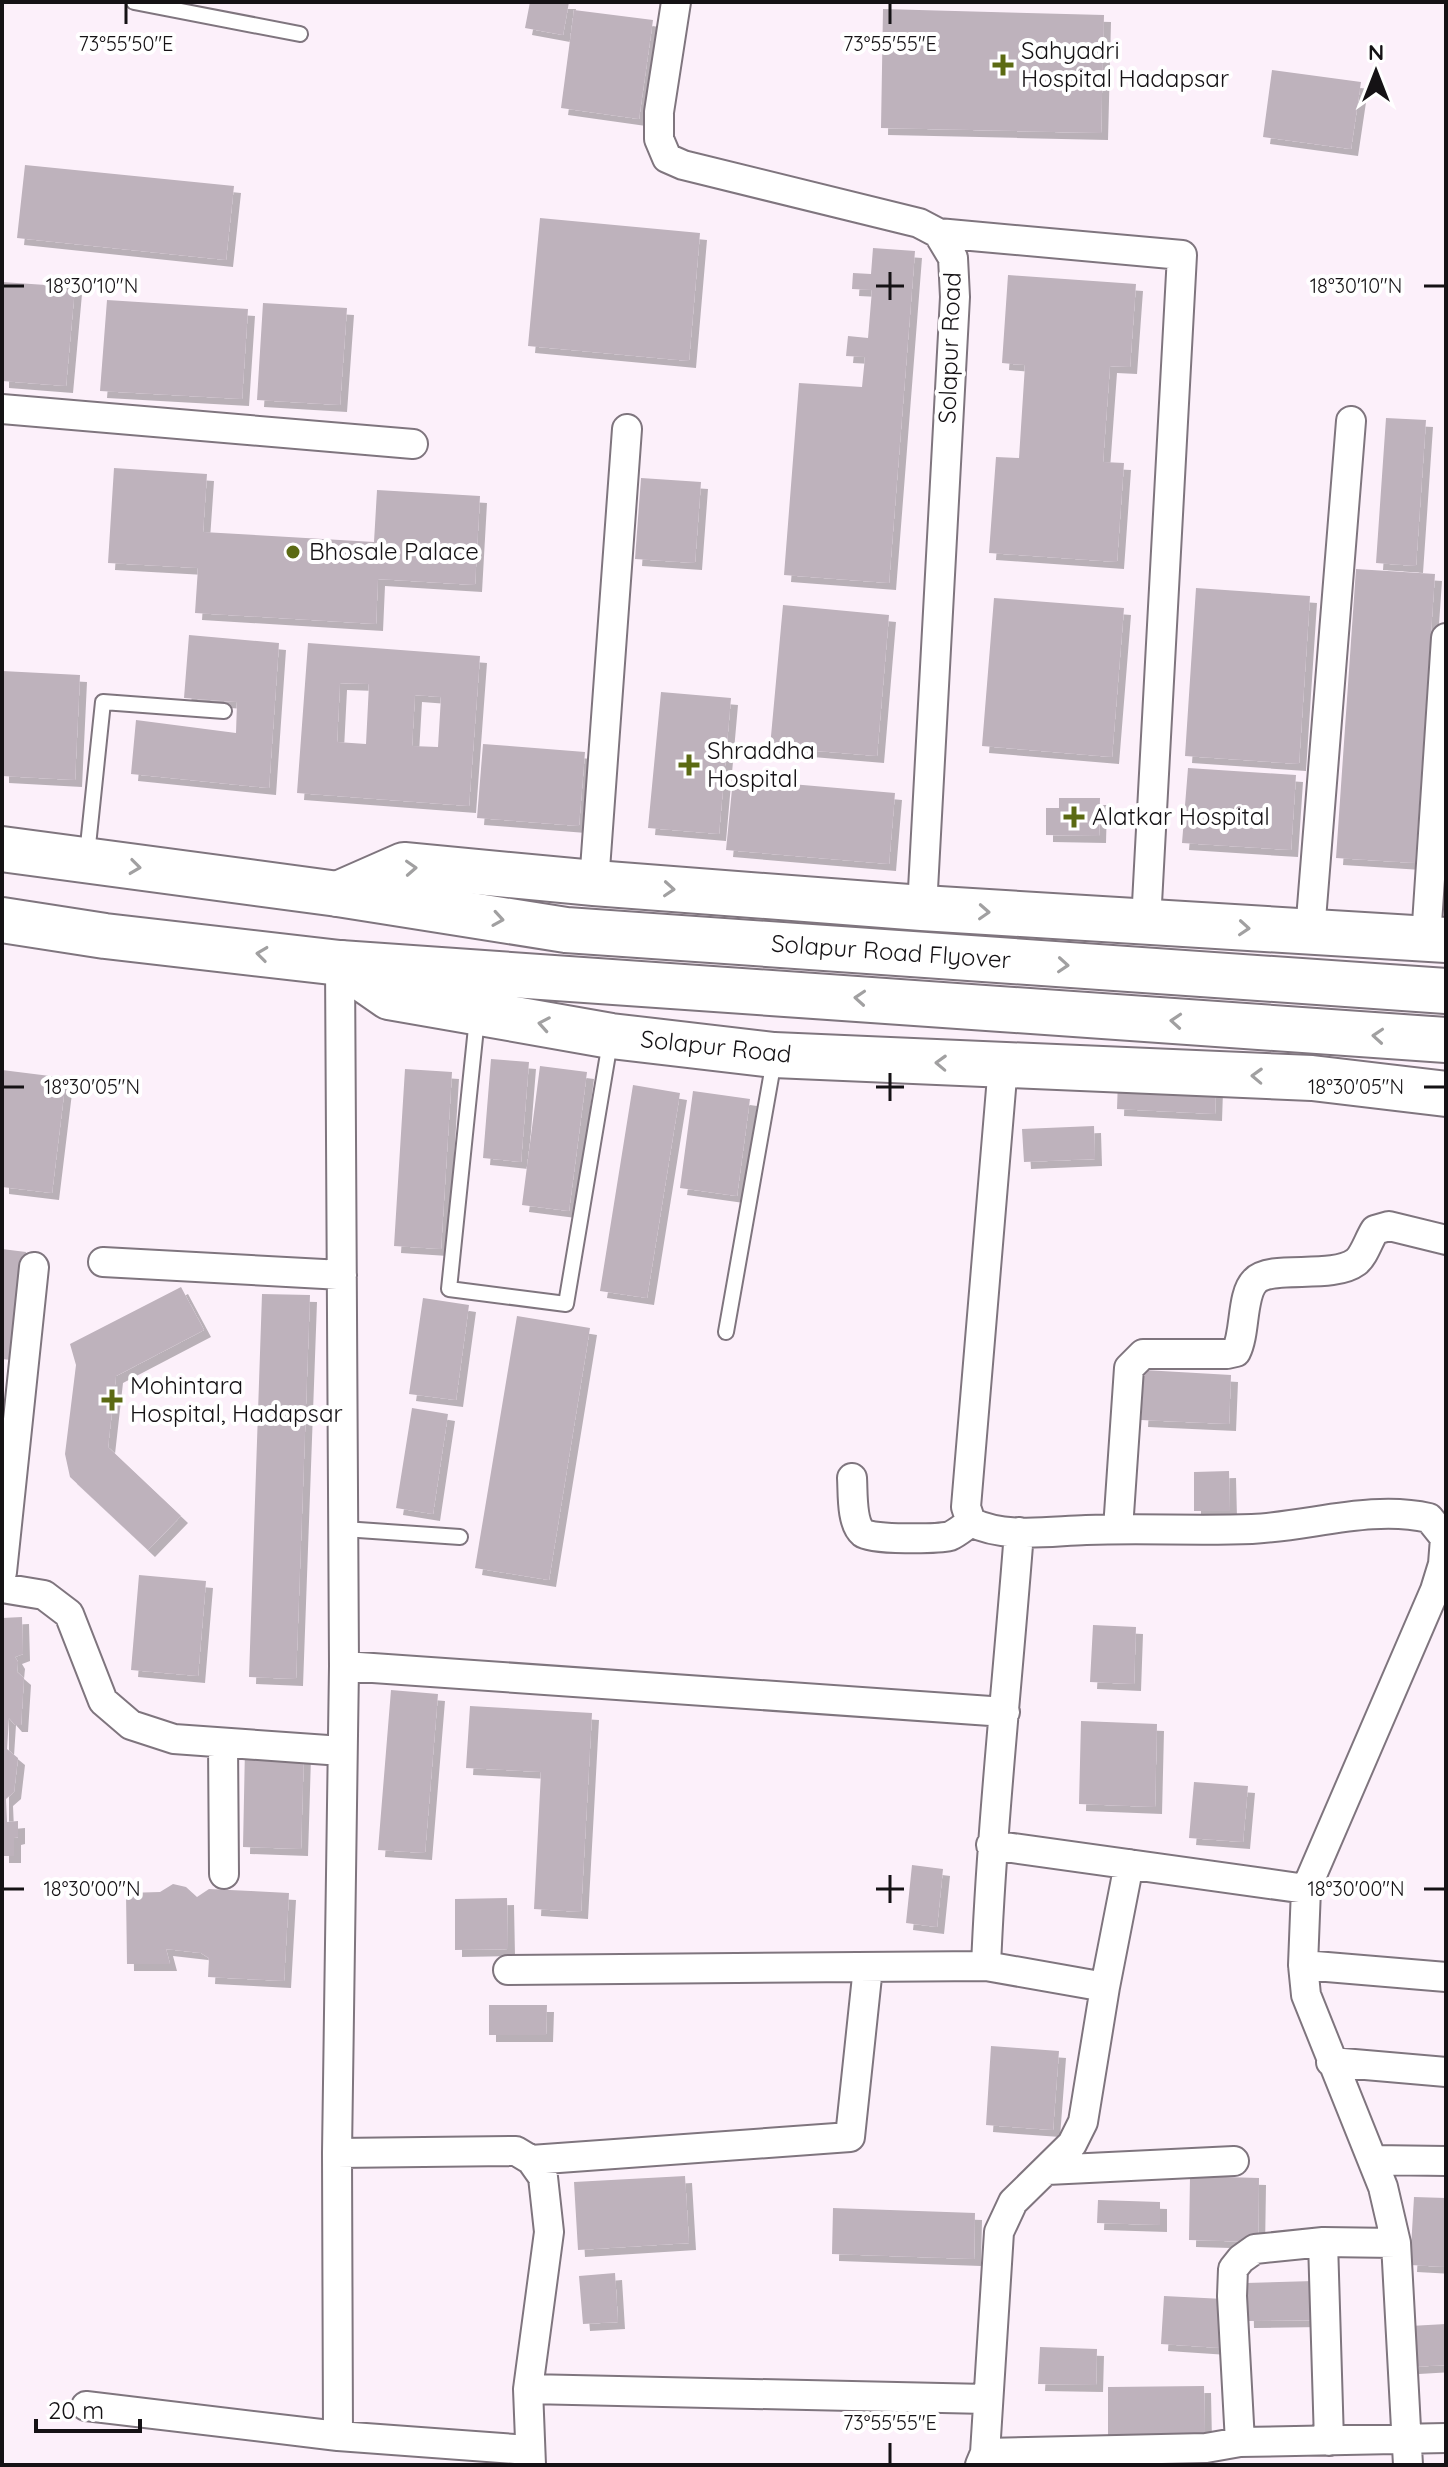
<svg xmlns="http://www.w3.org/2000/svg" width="1448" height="2467" viewBox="0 0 1448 2467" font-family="Quicksand,sans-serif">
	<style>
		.building { fill: #beb2bc; fill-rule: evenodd; filter: url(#shadow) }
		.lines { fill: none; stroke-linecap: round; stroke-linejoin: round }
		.lane-casing { stroke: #7f757e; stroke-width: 18 }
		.street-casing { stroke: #7f757e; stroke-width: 32 }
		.primary-casing { stroke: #7f757e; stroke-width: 48 }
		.highway-casing { stroke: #7f757e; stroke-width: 48 }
		.lane { stroke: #fff; stroke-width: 14 }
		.street { stroke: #fff; stroke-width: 28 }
		.primary { stroke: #fff; stroke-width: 44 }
		.highway { stroke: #fff; stroke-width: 44 }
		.oneway { stroke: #a1a0a1 }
		.ticks { fill: none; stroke: #151215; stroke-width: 3 }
		.poi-dot { fill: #5b6a13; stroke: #fff; stroke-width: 3 }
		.labels { text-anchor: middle; stroke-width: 8; stroke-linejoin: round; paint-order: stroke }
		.poi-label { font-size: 24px; fill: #151215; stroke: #fff; text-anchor: start }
		.street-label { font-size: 24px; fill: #151215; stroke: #fff }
		.ticks-label { font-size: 20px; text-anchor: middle; fill: #151215; stroke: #fff; stroke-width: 8; stroke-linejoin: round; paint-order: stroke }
	</style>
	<defs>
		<filter id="shadow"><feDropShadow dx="7" dy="7" stdDeviation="0" flood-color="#0004"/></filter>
	</defs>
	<rect width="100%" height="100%" fill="#fcf0fa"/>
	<path class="building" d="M530,2H569L563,35L525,28Z
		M883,9L1104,15L1101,133L881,128Z
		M574,10L653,20L639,119L561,108Z
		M1272,70L1361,82L1351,149L1263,137Z
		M25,165L234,186L226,260L17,238Z
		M540,218L700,233L689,361L528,346Z
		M873,248L915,251L889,583L784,575L799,383L862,387L865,357L846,356L848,336L868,338L872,290L852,289L853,273L871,274Z
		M1008,275L1136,284L1130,367L1110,366L1103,462L1124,463L1117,562L989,553L996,457L1019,458L1025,365L1002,363Z
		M2,282L75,287L66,386L2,381Z
		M107,300L248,309L242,399L100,391Z
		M263,303L347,308L340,405L257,400Z
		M1386,418L1426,420L1416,566L1376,563Z
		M114,468L207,474L203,532L374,542L377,490L480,496L475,585L378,579L376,624L195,613L198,568L108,563Z
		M641,478L701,482L695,563L635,559Z
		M1356,569L1435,574L1415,863L1336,858Z
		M1196,588L1310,596L1299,764L1185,756Z
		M994,598L1124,608L1112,757L982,746Z
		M783,605L889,615L877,756L770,747Z
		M189,635L279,643L269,788L131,774L136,720L236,733L237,702L184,698Z
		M308,643L480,656L469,806L297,793ZM340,683L369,684L366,744L337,742ZM415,695L441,697L438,747L412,746Z
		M2,671L80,675L75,780L2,776Z
		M661,692L731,698L719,834L648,828Z
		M483,744L585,752L579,826L477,818Z
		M1188,768L1296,775L1291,850L1182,843Z
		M733,779L895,793L889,864L726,850Z
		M1059,798H1100L1099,836L1046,835V808H1059Z
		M491,1059L529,1062L521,1162L483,1158Z
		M540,1066L587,1072L569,1211L522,1205Z
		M405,1069L452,1072L441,1249L394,1246Z
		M2,1070L66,1078L52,1193L2,1187Z
		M1118,1079L1216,1084L1215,1114L1117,1109Z
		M633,1085L680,1093L647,1298L600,1291Z
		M693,1091L750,1099L737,1196L680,1188Z
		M1094,1126L1095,1159L1024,1162L1022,1129Z
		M2,1249L26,1252L11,1360L2,1359Z
		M181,1287L204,1330L116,1376L108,1447L181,1516L148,1550L70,1477L65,1454L76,1365L70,1344Z
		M262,1294L310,1295L296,1679L249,1677Z
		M423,1298L469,1305L456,1400L409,1394Z
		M517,1316L590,1328L549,1580L475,1568Z
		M1144,1370L1231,1375L1229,1424L1141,1420Z
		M412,1408L448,1414L433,1514L396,1508Z
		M1229,1471L1230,1511H1194V1472Z
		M139,1575L206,1581L198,1676L131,1670Z
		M22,1617L23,1654L15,1657L18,1662L17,1672L24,1678L21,1725H15L9,1718L7,1749L18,1758L14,1792L6,1799L7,1822L18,1821V1837L14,1838V1856H2V1618Z
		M1093,1625L1136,1627L1134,1684L1090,1682Z
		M391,1690L438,1694L425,1853L378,1850Z
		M470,1706L592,1713L581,1912L534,1909L541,1772L466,1768Z
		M1081,1721L1157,1724L1155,1807L1079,1804Z
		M245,1748L304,1750L301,1849L243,1847Z
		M1194,1782L1248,1786L1243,1842L1189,1838Z
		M912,1865L943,1869L937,1927L906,1923Z
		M173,1884L186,1887L197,1897L209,1889L289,1893L284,1981L208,1977L209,1958L201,1953L166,1949L170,1964H127L126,1893L160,1892Z
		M507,1898L508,1949L455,1950V1899Z
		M489,2005H547L546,2035H489Z
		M991,2046L1059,2051L1053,2130L986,2125Z
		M685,2176L689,2243L578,2250L574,2182Z
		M1190,2176L1259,2178L1258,2242L1189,2240Z
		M1414,2197L1446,2198V2267L1410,2265Z
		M1098,2200L1160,2202V2225L1097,2223Z
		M833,2208L975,2213L974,2259L832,2254Z
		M615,2273L618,2322L583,2324L579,2276Z
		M1314,2281L1315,2320L1247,2321L1246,2283Z
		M1164,2296L1224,2299L1221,2348L1161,2344Z
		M1446,2324V2365L1412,2367L1410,2326Z
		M1040,2347L1097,2349L1096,2385L1038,2384Z
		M1204,2386L1205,2434L1108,2435V2387Z"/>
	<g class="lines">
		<defs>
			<path id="lane" d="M134,2L300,34
				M87,855L103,702L224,711
				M477,1018L449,1289L566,1304L610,1042
				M726,1332L774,1060
				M344,1529L460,1537"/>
			<path id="street" d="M676,2L659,112V139L667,158L683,165L919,223L938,233L953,258L955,297L922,908
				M938,233L1182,255L1146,922
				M2,409L413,444
				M594,883L627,429
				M1310,932L1351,421
				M1426,939L1446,638
				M1003,1065L966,1507L971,1522C1005,1539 1050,1531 1086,1530C1142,1528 1197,1531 1252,1529C1311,1526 1372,1505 1429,1518L1445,1538L1443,1564L1435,1590L1306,1889L1303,1965L1306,1995L1383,2187L1396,2243L1408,2465
				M103,1262L342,1275
				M852,1478C853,1492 851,1523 863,1533C872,1540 938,1539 950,1536C957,1533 965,1526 971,1522
				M1118,1529L1129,1368L1143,1354H1227L1236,1352C1246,1332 1241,1295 1255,1281C1271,1264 1332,1280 1356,1262C1364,1256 1369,1239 1375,1230L1389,1226L1446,1240
				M2,1572L34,1267
				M2,1588L44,1595L69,1614L103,1701L131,1725L174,1739L342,1751
				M344,1666L1005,1712
				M223,1743L224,1874
				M991,1845L1306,1889
				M1303,1965L1446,1977
				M508,1970L986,1966
				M1105,1987L1129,1864
				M1331,2062L1446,2072
				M337,2153L516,2151L531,2160L543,2177L549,2232L528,2389L531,2465
				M531,2160L850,2137L868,1967
				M1373,2160L1446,2161
				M1047,2170L1234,2161
				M1323,2242L1329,2441
				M528,2389L987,2399
				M86,2406L338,2436L529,2450
				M338,2436L337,2153L344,1666L340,963
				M1240,2442L1232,2296L1233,2269L1241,2259L1255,2249L1323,2242L1396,2243
				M985,2453L1206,2448L1240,2442L1446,2438
				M980,2465L985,2453L999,2232L1013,2202L1072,2144L1083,2122L1105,1987L986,1966C992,1821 1008,1677 1019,1532"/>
			<path id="primary" d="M338,894L404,865L594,883L922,908L1446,940
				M340,963L389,997L611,1036L774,1055L1312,1078L1446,1094"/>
			<path id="highway" d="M2,849L338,894L566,930L1446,991
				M2,920L105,936L340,963L1446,1040"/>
		</defs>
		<use href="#lane" class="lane-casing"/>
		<use href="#street" class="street-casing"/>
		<use href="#primary" class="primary-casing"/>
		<use href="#highway" class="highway-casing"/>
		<use href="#lane" class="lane"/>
		<use href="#street" class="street"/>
		<use href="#primary" class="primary"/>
		<use href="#highway" class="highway"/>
	</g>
	<defs><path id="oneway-chevron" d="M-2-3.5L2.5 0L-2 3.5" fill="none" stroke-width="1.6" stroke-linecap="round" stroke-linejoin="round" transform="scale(2)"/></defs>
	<g class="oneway">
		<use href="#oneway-chevron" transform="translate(135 867) rotate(7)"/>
		<use href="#oneway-chevron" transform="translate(411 868) rotate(-3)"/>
		<use href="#oneway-chevron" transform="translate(669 889) rotate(4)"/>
		<use href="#oneway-chevron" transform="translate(984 912) rotate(3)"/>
		<use href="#oneway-chevron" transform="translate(498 919) rotate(9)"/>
		<use href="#oneway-chevron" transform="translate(1244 928) rotate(4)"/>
		<use href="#oneway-chevron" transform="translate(262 954) rotate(-173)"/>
		<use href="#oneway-chevron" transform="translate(1063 965) rotate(4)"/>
		<use href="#oneway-chevron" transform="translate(860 998) rotate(-176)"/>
		<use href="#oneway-chevron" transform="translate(1176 1021) rotate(-176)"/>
		<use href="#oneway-chevron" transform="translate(544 1024) rotate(-170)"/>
		<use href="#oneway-chevron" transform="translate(1378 1036) rotate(-176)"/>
		<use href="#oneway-chevron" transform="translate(941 1063) rotate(-178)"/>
		<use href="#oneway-chevron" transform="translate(1257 1076) rotate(-178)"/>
	</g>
	<path class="ticks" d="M126,4V24M890,4V24M890,272V300M4,286H24M876,286H904M1424,286H1444M890,1073V1101M4,1087H24M876,1087H904M1424,1087H1444M890,1875V1903M4,1889H24M876,1889H904M1424,1889H1444M890,2443V2463"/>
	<g class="poi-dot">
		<path d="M999 53h8v8h8v8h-8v8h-8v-8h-8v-8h8z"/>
		<circle cx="293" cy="552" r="8"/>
		<path d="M685 753h8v8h8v8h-8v8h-8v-8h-8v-8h8z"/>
		<path d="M1070 805h8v8h8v8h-8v8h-8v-8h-8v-8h8z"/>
		<path d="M108 1388h8v8h8v8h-8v8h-8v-8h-8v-8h8z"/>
	</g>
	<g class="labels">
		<g class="poi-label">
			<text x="1021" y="59">Sahyadri<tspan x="1021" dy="28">Hospital Hadapsar</tspan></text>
			<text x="309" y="560">Bhosale Palace</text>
			<text x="707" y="759">Shraddha<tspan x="707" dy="28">Hospital</tspan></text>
			<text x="1092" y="825">Alatkar Hospital</text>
			<text x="130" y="1394">Mohintara<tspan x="130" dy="28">Hospital, Hadapsar</tspan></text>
		</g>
		<g class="street-label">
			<text transform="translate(950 348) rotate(-88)" y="8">Solapur Road</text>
			<text transform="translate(891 952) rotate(4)" y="8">Solapur Road Flyover</text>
			<text transform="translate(716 1047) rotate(6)" y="8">Solapur Road</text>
		</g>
	</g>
	<g class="ticks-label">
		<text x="126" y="51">73°55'50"E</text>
		<text x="890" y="51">73°55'55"E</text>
		<text x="92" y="293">18°30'10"N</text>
		<text x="1356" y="293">18°30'10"N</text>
		<text x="92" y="1094">18°30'05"N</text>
		<text x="1356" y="1094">18°30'05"N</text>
		<text x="92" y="1896">18°30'00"N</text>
		<text x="1356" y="1896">18°30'00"N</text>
		<text x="890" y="2430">73°55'55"E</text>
	</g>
	<rect width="1448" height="2467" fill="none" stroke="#151215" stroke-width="8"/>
	<g transform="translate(1376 72)" stroke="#ffffff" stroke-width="6" paint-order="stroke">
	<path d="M0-6L14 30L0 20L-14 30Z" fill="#151215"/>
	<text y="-12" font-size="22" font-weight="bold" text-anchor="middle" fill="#151215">N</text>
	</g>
	<path d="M36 2419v12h104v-12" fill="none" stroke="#151215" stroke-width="4"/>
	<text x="48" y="2419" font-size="24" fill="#151215" stroke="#ffffff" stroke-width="6" paint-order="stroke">20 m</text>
</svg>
